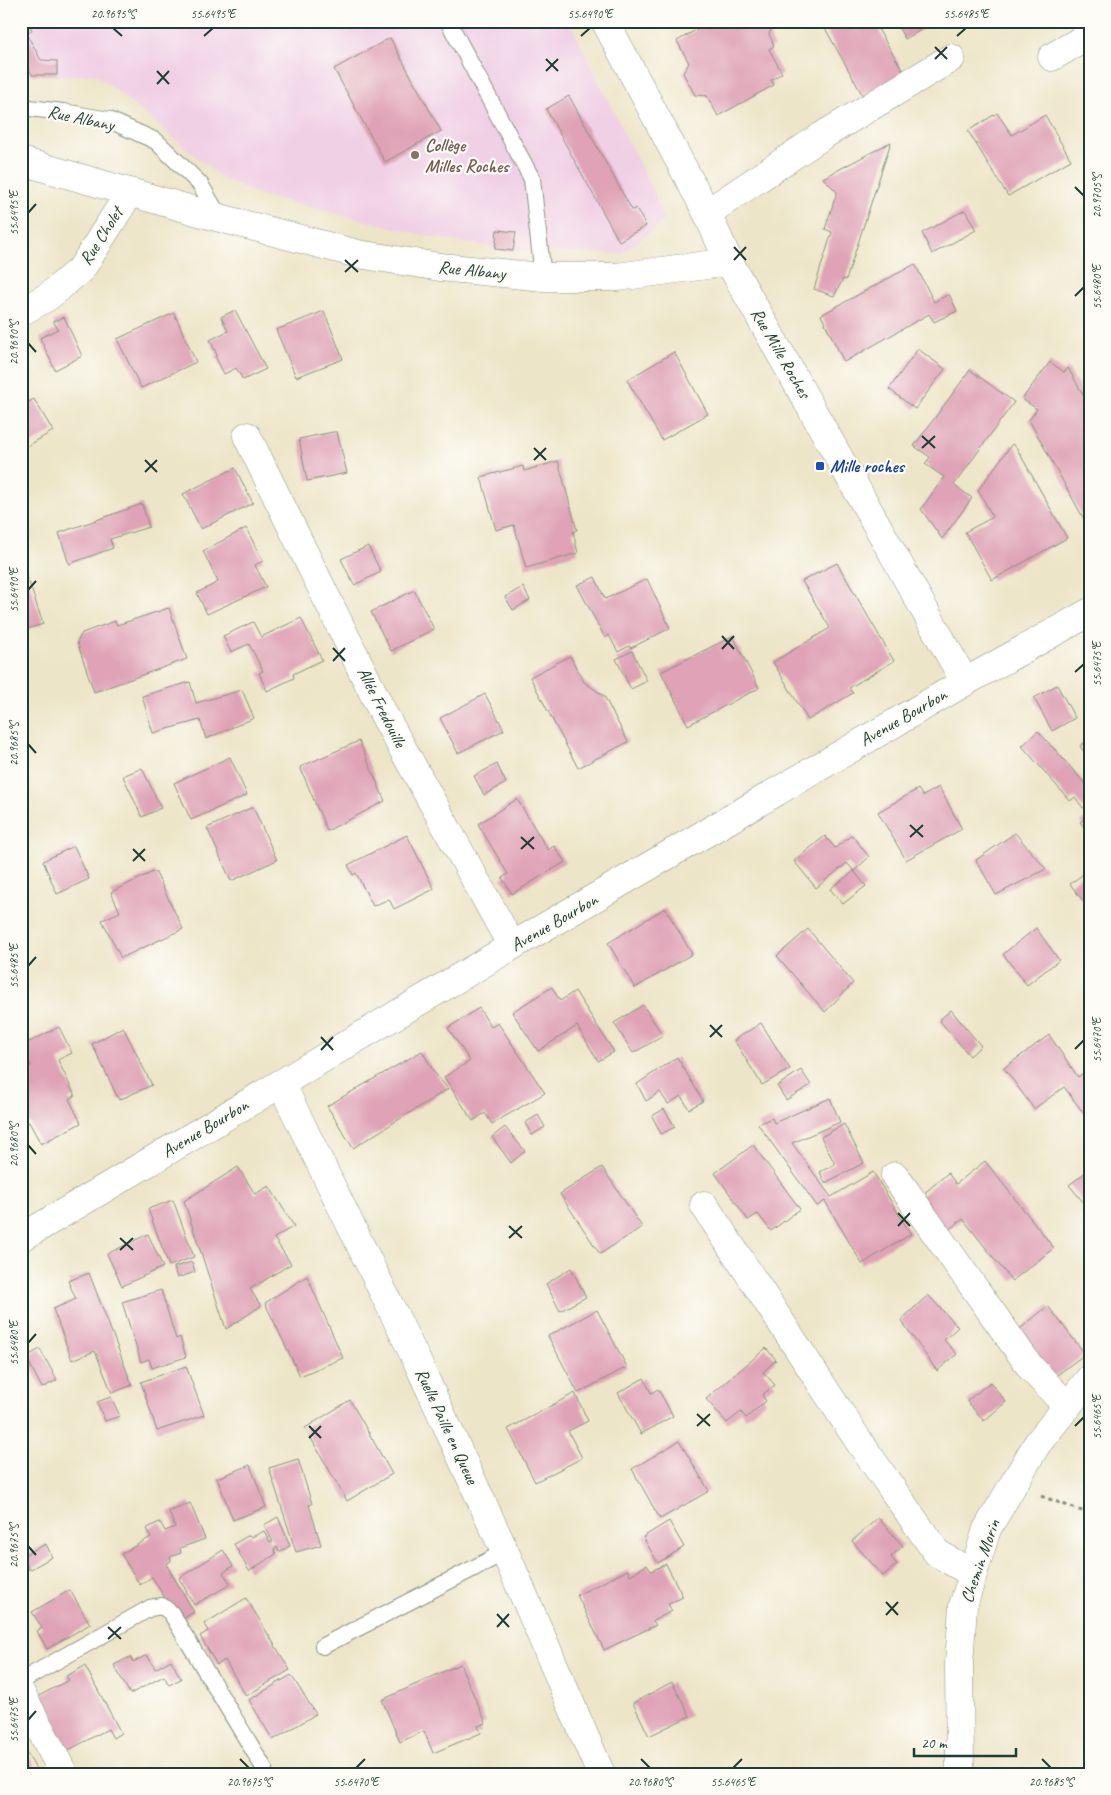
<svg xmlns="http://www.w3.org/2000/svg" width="1111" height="1795" viewBox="0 0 1111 1795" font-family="Caveat,sans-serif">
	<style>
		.built { fill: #f0d0e5 }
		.building { fill: #dfa2b6 }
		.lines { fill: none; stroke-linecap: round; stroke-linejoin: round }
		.service-casing { stroke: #86917e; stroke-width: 18 }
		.minor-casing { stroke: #86917e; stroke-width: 29 }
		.tertiary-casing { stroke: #86917e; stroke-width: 29 }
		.path { stroke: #86917e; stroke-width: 3; stroke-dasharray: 4 4; stroke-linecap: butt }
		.service { stroke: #fff; stroke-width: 16 }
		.minor { stroke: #fff; stroke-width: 28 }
		.tertiary { stroke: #fff; stroke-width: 28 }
		.ticks { fill: none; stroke: #1f3d34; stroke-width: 2 }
		.education-dot { fill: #8d6e63; stroke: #fdfcf7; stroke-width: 2 }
		.transit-dot { fill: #1a4fb4; stroke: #fdfcf7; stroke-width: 2 }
		.labels { text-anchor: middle; stroke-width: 4.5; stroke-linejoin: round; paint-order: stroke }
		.street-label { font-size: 18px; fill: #1f3d34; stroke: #fdfcf7 }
		.education-label { font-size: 18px; font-weight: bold; fill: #785e54; stroke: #fdfcf7; text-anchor: start }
		.transit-label { font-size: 18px; font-weight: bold; fill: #164399; stroke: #fdfcf7; text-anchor: start }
		.neatline { fill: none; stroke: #1f3d34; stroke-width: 2 }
		.ticks-label { font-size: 12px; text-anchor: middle; fill: #1f3d34 }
	</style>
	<rect width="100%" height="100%" fill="#fdfcf7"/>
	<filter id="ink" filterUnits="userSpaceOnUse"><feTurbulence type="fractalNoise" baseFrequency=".02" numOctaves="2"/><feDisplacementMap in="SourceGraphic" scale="10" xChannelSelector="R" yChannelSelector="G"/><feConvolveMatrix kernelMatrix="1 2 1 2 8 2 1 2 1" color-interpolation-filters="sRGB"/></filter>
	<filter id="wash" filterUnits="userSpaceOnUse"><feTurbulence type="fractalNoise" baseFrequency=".0096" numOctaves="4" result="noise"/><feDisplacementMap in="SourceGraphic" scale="20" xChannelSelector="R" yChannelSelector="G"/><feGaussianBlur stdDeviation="1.12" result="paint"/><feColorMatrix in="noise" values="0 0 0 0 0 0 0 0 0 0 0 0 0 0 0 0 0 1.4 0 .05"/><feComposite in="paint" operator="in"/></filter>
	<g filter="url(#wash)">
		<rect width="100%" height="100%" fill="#ede5c7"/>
		<path class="built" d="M21,21H569L654,193L664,221L622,254L513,251L432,237L260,195L223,179L97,75L26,76L21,78Z"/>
		<g id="blocks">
			<path class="building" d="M21,21H27L32,30L26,33L41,60L57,61V75H32L21,54Z
				M711,21H770L773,26L769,34L774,46L769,49L782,73L771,80L774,85L718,116L707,96L695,95L683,73L689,63L677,41Z
				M821,21H873L904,72L863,96Z
				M895,21H936L905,39Z
				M390,38L441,131L385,162L334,69Z
				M569,96L632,210L636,208L646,226L619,241L546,109Z
				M997,113L1012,135L1045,115L1071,160L1008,196L968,131Z
				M891,142L846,280L843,279L834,296L814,289L832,232L825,229L837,192L823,178Z
				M965,210L976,230L932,254L922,233Z
				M497,230L516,232L513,251L495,249Z
				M915,264L934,302L949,294L957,311L934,322L929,314L844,362L821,315Z
				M235,310L266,369L243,380L236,368L224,374L215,356L217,355L210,340L228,331L221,317Z
				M324,311L343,359L296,377L276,330Z
				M174,313L196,362L141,388L117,339Z
				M64,317L82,356L55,370L40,338L58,329L53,321Z
				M918,349L945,369L915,409L889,389Z
				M674,352L708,414L662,440L627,380Z
				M1050,362L1064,372L1068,368L1090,407V518L1085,521L1029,420L1037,409L1022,399Z
				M970,370L1014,402L954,485L972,498L942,539L921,509L944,477L925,464L930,457L914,446Z
				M34,399L53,431L21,450V407Z
				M333,432H337L347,473L307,481L299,439Z
				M1012,444L1016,447L1067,538L992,580L965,532L993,517L978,490Z
				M558,461L577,530L573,532L578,553L526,568L514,525L496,530L481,477L523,466L524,471Z
				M235,468L253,503L201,529L183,494Z
				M142,504L149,527L110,539L113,548L69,564L59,533Z
				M246,528L263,561L255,565L266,587L207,614L197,593L218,582L203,551Z
				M368,546L381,572L354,585L341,559Z
				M837,563L894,661L849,688L853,693L808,720L773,662L830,628L802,581Z
				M26,573L43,624L21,631V575Z
				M595,577L605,599L647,579L670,628L631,648L629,646L618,652L609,635L605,638L577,585Z
				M523,587L530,600L513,610L505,597Z
				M414,590L434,629L391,651L371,612Z
				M169,608L187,659L94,692L77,642L82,633L115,621L117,625Z
				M301,618L322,660L293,674L294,678L267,691L259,673L263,671L249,644L231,652L223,636L253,622L261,637Z
				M733,636L759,688L688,725L661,672Z
				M632,651L647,681L631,689L616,659Z
				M570,656L584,682L604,696L628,742L578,768L530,677Z
				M190,682L196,703L242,690L254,718L206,739L200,720L153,733L142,696Z
				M1057,685L1075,718L1052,731L1034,698Z
				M485,694L504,730L458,753L440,718Z
				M1038,731L1090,789V807L1088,805L1083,808L1075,797L1070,801L1022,746Z
				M1090,738V761L1080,746Z
				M359,741L385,801L327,831L300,767Z
				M230,757L247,795L191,820L174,783Z
				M497,764L506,783L484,795L474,776Z
				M142,768L161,808L142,817L123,776Z
				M939,787L962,829L906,860L878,812L918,789L923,796Z
				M517,799L548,850L554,846L565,862L512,894L502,878L508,874L478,824Z
				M253,807L277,860L231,881L207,828Z
				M1090,814V835L1080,822Z
				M1015,833L1046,869L996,895L976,860Z
				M407,835L434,889L394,909L389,899L373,906L356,873L353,875L348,865Z
				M852,835L869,857L854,871L847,863L816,888L794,861L825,836L835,848Z
				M74,846L89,879L57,894L43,861Z
				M1090,869V910L1070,884Z
				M155,871L183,929L121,958L102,920L120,912L111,892Z
				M854,871L866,886L843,904L830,889Z
				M665,908L692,954L635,988L608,943Z
				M1036,928L1059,960L1027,985L1003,954Z
				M808,929L853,983L825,1012L777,956Z
				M552,987L560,1001L575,991L614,1052L598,1061L577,1026L538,1051L512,1012Z
				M643,1005L663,1036L633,1053L614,1023Z
				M479,1008L491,1027L498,1023L545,1093L492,1124L485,1113L473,1121L444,1077L470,1061L448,1028Z
				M951,1010L981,1046L970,1056L939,1020Z
				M761,1023L790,1069L762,1085L734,1040Z
				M59,1027L72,1053L58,1060L75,1096L69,1099L81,1123L41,1144L29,1122L21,1126V1071L31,1066L21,1046Z
				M123,1027L152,1085L119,1100L92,1044Z
				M1049,1035L1078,1077L1090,1068V1112L1085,1115L1064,1087L1034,1109L1004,1068Z
				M422,1051L434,1072L448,1089L353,1148L327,1106Z
				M677,1057L703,1101L689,1109L681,1096L668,1104L660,1092L646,1101L637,1084Z
				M801,1070L811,1085L786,1100L777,1086Z
				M830,1098L840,1122L792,1143L831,1197L873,1172L911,1234L862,1264L825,1201L817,1206L758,1124L772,1118L774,1123Z
				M664,1109L675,1127L661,1134L652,1116Z
				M538,1115L545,1127L532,1135L525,1123Z
				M844,1124L864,1163L825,1183L820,1172L835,1164L821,1137Z
				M505,1127L525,1151L511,1163L492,1137Z
				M753,1145L800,1209L771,1231L758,1214L748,1220L715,1173Z
				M985,1161L1054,1248L1012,1281L963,1219L941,1235L914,1202L948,1173L956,1184Z
				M238,1167L255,1194L269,1186L294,1226L274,1238L291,1264L250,1289L261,1306L226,1329L184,1201Z
				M602,1167L642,1227L600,1254L560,1194Z
				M1090,1169V1210L1069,1185Z
				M173,1200L194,1257L169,1266L148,1209Z
				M148,1234L163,1267L122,1286L107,1254Z
				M192,1262L195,1272L177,1278L174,1267Z
				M571,1268L586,1297L560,1311L546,1284Z
				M89,1273L132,1385L112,1393L95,1351L72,1360L53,1309L76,1299L68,1281Z
				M307,1276L343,1358L300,1376L265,1303Z
				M161,1290L176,1339L180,1337L186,1357L152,1368L149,1359L141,1362L122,1302Z
				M928,1295L958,1327L944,1340L957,1354L937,1371L901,1320Z
				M1048,1306L1085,1354L1053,1378L1016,1332Z
				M597,1310L627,1367L578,1393L548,1336Z
				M21,1322L30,1338L21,1343Z
				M766,1348L776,1360L763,1372L775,1385L762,1395L766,1401L746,1418L741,1412L727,1423L706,1399Z
				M40,1349L57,1380L42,1388L26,1357Z
				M186,1366L204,1415L157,1431L141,1382Z
				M644,1378L651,1393L658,1389L673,1416L641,1434L618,1393Z
				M990,1382L1006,1402L984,1421L967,1401Z
				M575,1393L588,1421L568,1431L582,1458L535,1482L508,1429Z
				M111,1397L120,1416L105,1421L97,1402Z
				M350,1400L392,1474L347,1501L305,1428Z
				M679,1441L709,1491L660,1519L632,1469Z
				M298,1459L312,1504L309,1505L321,1545L296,1552L269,1468Z
				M250,1465L266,1507L233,1520L217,1478Z
				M190,1503L205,1539L180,1548L181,1553L170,1557L171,1561L166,1564L194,1612L179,1621L152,1577L140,1585L121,1554L151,1537L146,1529L155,1524L160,1522L165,1531L175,1527L169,1512Z
				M278,1517L290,1546L279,1552L277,1547L274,1549L276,1554L249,1571L234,1544L249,1535L252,1537L264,1531L270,1542H273L264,1525Z
				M878,1518L903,1546L891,1557L897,1564L883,1576L852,1541Z
				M669,1521L684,1547L658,1563L643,1537Z
				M46,1544L52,1557L29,1570L22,1556Z
				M223,1550L233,1566L223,1573L231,1584L194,1605L179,1578Z
				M666,1564L683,1597L668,1604L672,1611L653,1621L656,1625L604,1650L577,1595L628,1570L630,1575L647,1565L651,1571Z
				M70,1590L90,1624L47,1649L37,1631L42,1628L32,1612Z
				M246,1598L290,1670L246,1696L225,1660L217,1665L200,1636L208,1631L204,1624Z
				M147,1655L155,1669L171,1660L181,1679L169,1685L164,1676L130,1694L114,1665L130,1657L133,1662Z
				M460,1664L486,1723L478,1726L481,1733L433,1753L424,1731L400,1742L382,1700Z
				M85,1666L121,1733L113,1738L108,1729L65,1752L35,1698L69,1680L66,1676Z
				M291,1675L316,1714L273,1740L249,1700Z
				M672,1682L690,1716L649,1736L633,1703Z
				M21,1743L36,1769L28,1774H21Z"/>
		</g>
	</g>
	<g filter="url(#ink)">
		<use href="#blocks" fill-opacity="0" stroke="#86917e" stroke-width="1"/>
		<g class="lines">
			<defs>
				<path id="service" d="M448,21L532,179L543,277
					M21,107L63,112L109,120L156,141L200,184L220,218
					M323,1646L505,1552
					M21,1681L150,1608L162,1606L171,1613L264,1768"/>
				<path id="minor" d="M605,21L707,213L729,262L965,682
					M1052,57L1090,35
					M21,161L220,218L358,254L440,267L543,277H617L729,262
					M707,213L822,136L951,58
					M21,312L49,296L82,268L130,192
					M247,436L384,715L512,946
					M281,1083L416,1359L505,1552L601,1774
					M895,1176L1031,1368L1067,1406
					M704,1205L860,1443L937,1553L973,1574
					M21,1693L64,1774"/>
				<path id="tertiary" d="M21,1238L512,946L965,682L1090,612
					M960,1774L959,1664L963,1606L987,1529L1037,1444L1090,1378"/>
			</defs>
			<use href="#service" class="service-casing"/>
			<use href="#minor" class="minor-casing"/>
			<use href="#tertiary" class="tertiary-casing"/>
			<path class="path" d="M1041,1496L1090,1514"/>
			<use href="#service" class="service"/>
			<use href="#minor" class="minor"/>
			<use href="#tertiary" class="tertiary"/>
		</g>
	</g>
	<path class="ticks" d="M113,28L122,36M204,36L213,28M581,36L590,28M957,36L966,28M935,47L947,59M546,59L558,71M935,59L947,47M157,71L169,84M546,71L558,59M157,84L169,71M1075,187L1084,196M28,213L36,204M734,247L746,260M345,260L358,272M734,260L746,247M345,272L358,260M1075,296L1084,287M28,343L36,352M922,436L935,448M534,448L546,460M922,448L935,436M145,460L157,472M534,460L546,448M145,472L157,460M28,590L36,581M722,636L734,649M333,648L345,661M722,649L734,636M333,661L345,648M1075,672L1084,664M28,744L36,753M910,825L923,837M521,837L534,849M910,837L923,825M133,849L145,861M521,849L534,837M133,861L145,849M28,966L36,957M710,1025L722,1037M321,1037L333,1050M710,1037L722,1025M1075,1049L1084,1040M321,1050L333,1037M28,1145L36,1154M898,1213L910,1226M509,1226L522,1238M898,1226L910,1213M120,1238L133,1250M509,1238L522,1226M120,1250L133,1238M28,1343L36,1334M697,1414L710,1426M309,1426L321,1438M697,1426L710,1414M1075,1426L1084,1417M309,1438L321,1426M28,1546L36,1555M886,1602L898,1615M497,1614L509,1627M886,1615L898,1602M108,1627L121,1639M497,1627L509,1614M108,1639L121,1627M28,1720L36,1711M240,1759L249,1768M641,1759L650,1768M1042,1759L1051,1768M356,1768L365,1759M733,1768L742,1759"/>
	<circle class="education-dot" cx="415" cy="155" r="5"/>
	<rect class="transit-dot" x="815" y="461" width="10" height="10" rx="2.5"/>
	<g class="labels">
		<g class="street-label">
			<text transform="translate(81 118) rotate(12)" y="6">Rue Albany</text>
			<text transform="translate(101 236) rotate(-57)" y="6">Rue Cholet</text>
			<text transform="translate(472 270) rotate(6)" y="6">Rue Albany</text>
			<text transform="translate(781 353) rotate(60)" y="6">Rue Mille Roches</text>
			<text transform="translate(382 707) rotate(63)" y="6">Allée Fredouille</text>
			<text transform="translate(903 717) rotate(-30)" y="6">Avenue Bourbon</text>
			<text transform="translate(554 922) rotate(-30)" y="6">Avenue Bourbon</text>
			<text transform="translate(205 1128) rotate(-31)" y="6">Avenue Bourbon</text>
			<text transform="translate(447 1426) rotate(65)" y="6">Ruelle Paille en Queue</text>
			<text transform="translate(980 1561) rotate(-71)" y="6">Chemin Morin</text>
		</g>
		<g class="education-label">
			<text x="425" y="151">Collège<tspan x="425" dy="21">Milles Roches</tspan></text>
		</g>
		<g class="transit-label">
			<text x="830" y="472">Mille roches</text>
		</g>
	</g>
	<rect width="1111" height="1795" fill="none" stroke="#fdfcf7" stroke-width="55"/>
	<path d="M914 1748v8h102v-8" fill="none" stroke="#1f3d34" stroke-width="2.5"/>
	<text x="921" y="1748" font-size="15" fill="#1f3d34" stroke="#fdfcf7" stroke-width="4" paint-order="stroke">20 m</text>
	<rect x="28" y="28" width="1056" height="1740" class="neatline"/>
	<g class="ticks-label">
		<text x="113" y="18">20.9695°S</text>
		<text x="213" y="18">55.6495°E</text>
		<text x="590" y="18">55.6490°E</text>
		<text x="966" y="18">55.6485°E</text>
		<text transform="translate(1097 196) rotate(-90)" y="4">20.9705°S</text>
		<text transform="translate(14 213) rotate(-90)" y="4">55.6495°E</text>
		<text transform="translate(1097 287) rotate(-90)" y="4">55.6480°E</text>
		<text transform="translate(14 343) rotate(-90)" y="4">20.9690°S</text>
		<text transform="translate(14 590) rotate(-90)" y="4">55.6490°E</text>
		<text transform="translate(1097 664) rotate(-90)" y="4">55.6475°E</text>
		<text transform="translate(14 744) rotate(-90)" y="4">20.9685°S</text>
		<text transform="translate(14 966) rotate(-90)" y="4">55.6485°E</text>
		<text transform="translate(1097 1040) rotate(-90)" y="4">55.6470°E</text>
		<text transform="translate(14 1145) rotate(-90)" y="4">20.9680°S</text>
		<text transform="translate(14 1343) rotate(-90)" y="4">55.6480°E</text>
		<text transform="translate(1097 1417) rotate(-90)" y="4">55.6465°E</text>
		<text transform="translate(14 1546) rotate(-90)" y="4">20.9675°S</text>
		<text transform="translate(14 1720) rotate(-90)" y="4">55.6475°E</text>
		<text x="249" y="1786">20.9675°S</text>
		<text x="356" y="1786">55.6470°E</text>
		<text x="650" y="1786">20.9680°S</text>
		<text x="733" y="1786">55.6465°E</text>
		<text x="1051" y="1786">20.9685°S</text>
	</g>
</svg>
